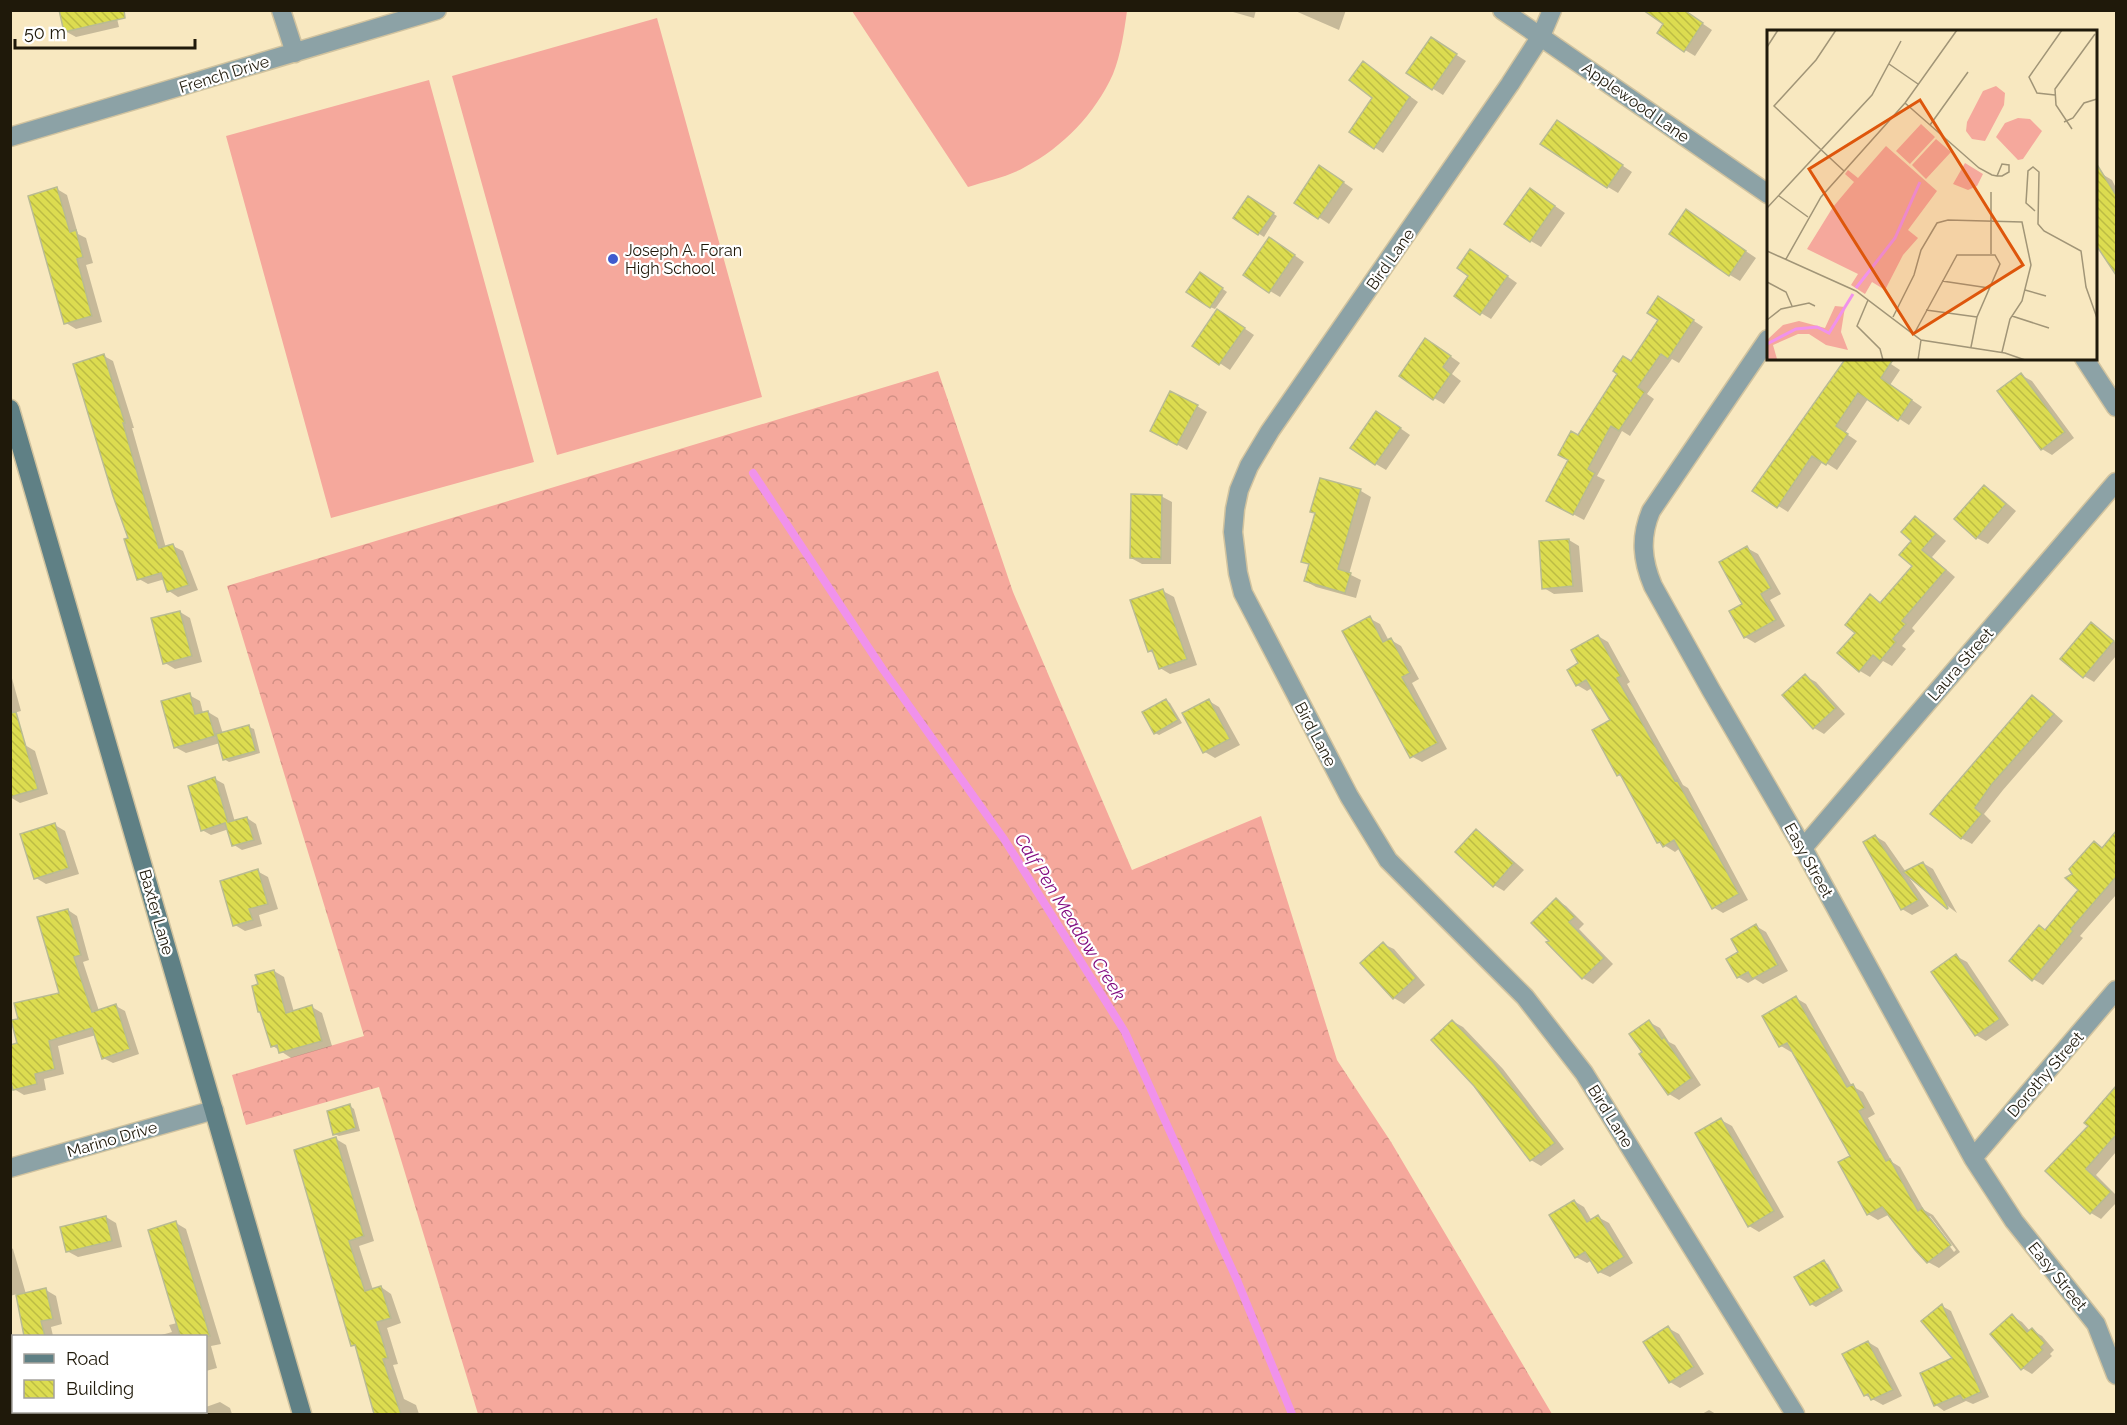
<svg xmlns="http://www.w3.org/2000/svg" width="2127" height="1425" viewBox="0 0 2127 1425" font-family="Raleway,sans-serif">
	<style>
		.forest { fill: url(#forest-crowns) }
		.garden { fill: #f5a89c }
		.shadow { fill: #0003; fill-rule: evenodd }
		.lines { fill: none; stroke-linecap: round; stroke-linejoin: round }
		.stream { stroke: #f092eb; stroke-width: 8 }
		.building { fill: url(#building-back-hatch); stroke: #b9bb92; stroke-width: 1.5 }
		.street-casing { stroke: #d1c39f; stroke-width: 21 }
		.secondary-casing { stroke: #d1c39f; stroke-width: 21 }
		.street { stroke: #8ca2a6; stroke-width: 18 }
		.secondary { stroke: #5f8085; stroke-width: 18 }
		.poi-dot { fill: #405bce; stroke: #fff; stroke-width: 2 }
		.labels { text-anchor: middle; stroke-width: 4.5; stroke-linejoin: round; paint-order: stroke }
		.street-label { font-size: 16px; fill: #1f190a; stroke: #fff }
		.poi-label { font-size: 16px; fill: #1f190a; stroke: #fff; text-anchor: start }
		.water-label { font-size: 18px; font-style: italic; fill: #820c80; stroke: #fff }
		.inset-river { fill: none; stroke: #f092eb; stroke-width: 3 }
		.inset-road { fill: none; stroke: #a19577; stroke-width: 1.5 }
		.view { fill: #de560c; fill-opacity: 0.15; stroke: #de560c; stroke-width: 3 }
		.inset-edge { fill: none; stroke: #1f190a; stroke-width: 3 }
	</style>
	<defs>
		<pattern id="forest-crowns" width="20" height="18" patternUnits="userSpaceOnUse" patternTransform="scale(1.5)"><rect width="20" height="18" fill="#f5a89c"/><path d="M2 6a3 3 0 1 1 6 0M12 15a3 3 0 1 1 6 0" fill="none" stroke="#d29085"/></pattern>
		<pattern id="building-back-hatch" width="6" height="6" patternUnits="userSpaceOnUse" patternTransform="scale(1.5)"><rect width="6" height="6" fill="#dcdc50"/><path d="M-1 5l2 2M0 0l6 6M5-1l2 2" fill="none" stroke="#bcbc44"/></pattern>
	</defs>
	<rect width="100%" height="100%" fill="#f8e8c0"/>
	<path class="forest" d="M938,371L1013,592L1132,870L1261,816L1337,1060L1391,1142L1552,1414H478L379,1087L246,1125L232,1075L364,1036L227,586Z"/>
	<path class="garden" d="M852,11H1127C1124,32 1121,54 1113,74C1095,114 1063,147 1025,167C1008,177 986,181 968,187Z
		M657,18L762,397L557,455L452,76Z
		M429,80L534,462L331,518L226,136Z"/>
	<path class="shadow" d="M115,10L119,27L76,37L65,31Z
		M1226,10H1256L1254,18Z
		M1293,10H1346L1339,30Z
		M1646,10H1688L1687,13L1712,30L1695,56L1685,50L1665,23Z
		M1441,45L1466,61L1443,95L1408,73Z
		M1364,63L1418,102L1383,153L1351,131L1375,98Z
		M1567,128L1632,172L1618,193L1608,187Z
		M1330,173L1353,189L1329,224L1296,202Z
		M2102,174L2112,180L2116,188V273L2096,241V179Z
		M57,189L67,195L78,234L86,238L93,263L86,265L102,322L76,329L66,323Z
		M1541,196L1565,213L1541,247L1531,241Z
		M1248,198L1277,216L1264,237L1235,218Z
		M1696,217L1756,258L1740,281L1730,275Z
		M1280,245L1304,262L1280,297L1270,291Z
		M1480,257L1517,283L1491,319L1481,313Z
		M1205,276L1227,292L1215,309L1210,307Z
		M1669,304L1703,327L1679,363L1672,359L1647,394L1654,399L1630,436L1622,431L1597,476L1605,480L1584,520L1558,506L1570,460L1578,437L1632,363L1661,320Z
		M1228,317L1254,335L1230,370L1194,346Z
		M1436,346L1460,363L1452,374L1461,381L1444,404L1434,398Z
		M104,356L113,361L134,428H132L166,548L173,546L183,551L198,590L178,597L169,591L165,579L148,584L139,579L130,539Z
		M1847,358H1895L1891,364L1900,370L1890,385L1922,407L1909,425L1868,399L1845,433L1857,441L1837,470L1823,461L1788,512L1755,491Z
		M2021,375L2032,381L2074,438L2052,455L2042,449Z
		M1197,406L1207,412L1187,450L1162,436Z
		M1387,419L1410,435L1386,470L1376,464Z
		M1321,480L1361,491L1371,497L1349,574L1361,580L1356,598L1316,587L1305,581L1310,565L1303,561L1317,514Z
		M1984,487L1994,492L2016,511L1988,544L1977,538L1956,519Z
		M1161,496L1172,502L1171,564H1142L1131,558Z
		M1916,518L1926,524L1946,541L1932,557L1955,577L1912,628L1915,631L1902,646L1906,649L1892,666L1883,661L1870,677L1860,671L1857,633L1870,596L1882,603L1915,566L1913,541Z
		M1569,540L1579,546L1583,592L1554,594L1544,588Z
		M1747,548L1758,554L1781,594L1770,600L1785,626L1755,643L1745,637L1744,604Z
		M1163,591L1174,597L1197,665L1170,674L1160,668L1155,654L1149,651Z
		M180,612L190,618L202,662L175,669L165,663Z
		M1369,618L1380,624L1389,641L1391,640L1401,646L1419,679L1412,683L1447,749L1422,762L1411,756Z
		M2091,624L2116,643V656L2094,682L2084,676Z
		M1598,636L1608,642L1630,682L1627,684L1683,785L1688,788L1748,900L1723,913L1713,907L1680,848L1675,852L1659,842L1624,778L1618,775L1612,721L1592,688L1587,691L1577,685L1580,664Z
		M10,671L21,711L10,714Z
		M1805,676L1816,682L1845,714L1824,734L1814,728Z
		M189,695L200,701L203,713L208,712L218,718L223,734L249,727L254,729L260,753L229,762L224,759L220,743L186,753L175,747Z
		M2032,697L2043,703L2063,721L2003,790L1984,814L1991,821L1972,844L1961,838L1933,814Z
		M1166,700L1170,703L1182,723L1159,735L1155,733Z
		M1209,701L1219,707L1240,745L1215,758L1205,752Z
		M25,745L35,751L48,794L20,803L10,797V749Z
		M215,779L224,784L235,822L247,818L256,824L262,844L242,850L234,845L229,829L211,835L202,830Z
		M55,825L65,831L79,874L46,884L36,878Z
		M1476,831L1486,837L1524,870L1504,891L1494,885Z
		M2116,834V895L2080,936L2083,938L2043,985L2033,979L2046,931L2080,890L2074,874L2094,842L2103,848Z
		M1875,836L1885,842L1906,872L1923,863L1933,869L1957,913L1908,876L1929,906L1912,915L1902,909Z
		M257,871L268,877L278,909L259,915L262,926L245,931L235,925Z
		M1556,900L1566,906L1584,924L1579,929L1613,964L1593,984L1583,978L1551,941Z
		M68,910L77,916L89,960L83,962L99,1011L116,1006L125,1011L139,1054L113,1063L103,1058L96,1035L58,1046L64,1074L44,1079L46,1090L24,1095L14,1089L20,1020L61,994Z
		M1756,926L1766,932L1788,971L1763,984L1755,979L1748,983L1738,977L1740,953Z
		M1383,944L1394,949L1425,985L1404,1004L1394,998Z
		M1956,956L1967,962L2009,1025L1986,1041L1976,1035Z
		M274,971L284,977L294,1012L312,1007L322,1013L332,1046L291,1058L273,1046L262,1013L260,985Z
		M1796,998L1806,1004L1852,1086L1863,1092L1875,1114L1868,1118L1892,1162L1900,1167L1924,1210L1933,1215L1960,1252L1939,1268L1928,1262L1888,1215L1878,1220L1868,1214L1852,1156L1793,1051L1791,1052L1781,1046L1764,1016ZM1927,1216H1930L1956,1250L1954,1252Z
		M1452,1021L1463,1027L1503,1069L1564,1149L1541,1166L1531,1160Z
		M1649,1022L1660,1028L1669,1042L1675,1045L1701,1085L1679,1100L1669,1094L1644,1053Z
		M2116,1089V1152L2096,1175L2116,1195V1203L2101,1219L2091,1213L2047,1171L2090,1126L2087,1123Z
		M350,1106L354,1109L360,1131L339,1136L334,1134Z
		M1721,1120L1732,1126L1784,1217L1759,1232L1749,1226Z
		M336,1139L346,1145L374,1241L359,1246L373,1290L381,1287L391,1294L401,1323L387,1328L398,1364L393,1365L404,1399L416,1405L419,1414H374L357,1347L353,1345Z
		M1574,1201L1584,1207L1592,1221L1598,1217L1609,1223L1633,1263L1610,1277L1599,1272L1592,1260L1587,1263L1576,1257Z
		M106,1217L116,1223L122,1247L78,1257L67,1251Z
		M176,1223L186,1229L221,1344L211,1346L217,1368L206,1371V1336H158L172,1332L169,1325L177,1323Z
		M10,1247L13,1249L26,1294L46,1290L56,1296L62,1324L51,1327L53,1336H26L17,1294L10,1296Z
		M1824,1262L1828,1264L1843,1291L1816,1307L1811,1304Z
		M1942,1306L1951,1311L1989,1397L1973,1404L1966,1401L1944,1411L1936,1405L1922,1374L1954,1359Z
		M2012,1316L2022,1322L2030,1331L2032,1330L2042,1336L2054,1350L2050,1354L2052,1356L2032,1374L2022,1368Z
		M1668,1328L1679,1334L1704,1374L1680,1388L1670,1382L1645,1343Z
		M1868,1342L1878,1348L1902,1396L1883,1405L1865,1395Z
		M14,1352V1412H50L51,1414H13L10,1403V1353Z
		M220,1402L230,1408L232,1414H195L194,1412H206V1407Z
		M1709,1410L1716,1414H1702Z"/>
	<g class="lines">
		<path class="stream" d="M753,473L882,668L1004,839L1125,1032L1237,1280L1292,1414"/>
	</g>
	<path class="building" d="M59,10H124L125,18L64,32Z
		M1643,10H1684L1703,23L1684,52L1657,33L1663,24Z
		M1431,37L1457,54L1432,90L1406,73Z
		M1363,61L1410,97L1374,149L1349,132L1372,98L1349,80Z
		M1557,120L1623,165L1607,188L1540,144Z
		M2096,163L2116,195V275L2096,245Z
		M1319,165L1344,182L1318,219L1294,203Z
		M57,187L70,232L76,230L83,257L77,259L92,316L64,324L28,196Z
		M1530,188L1555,206L1530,242L1504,224Z
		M1248,196L1274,213L1258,235L1233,218Z
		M1686,209L1746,251L1729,276L1669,234Z
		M1269,237L1295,255L1269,293L1243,275Z
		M1470,249L1508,276L1480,315L1454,296L1468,276L1457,268Z
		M1200,272L1223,288L1210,308L1186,292Z
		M1658,296L1694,320L1668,359L1661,354L1638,387L1645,392L1619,431L1611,426L1588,469L1595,473L1573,515L1546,501L1568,460L1558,455L1571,431L1578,435L1617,374L1613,371L1623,356L1631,361L1658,320L1647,313Z
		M1217,309L1245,328L1219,365L1192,346Z
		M1425,338L1451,356L1443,367L1451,374L1433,400L1399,376Z
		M104,354L125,423H123L159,548L173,544L189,585L167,592L161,573L137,580L124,539L128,538L113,496L73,364Z
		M1846,358H1894L1881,378L1912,400L1898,421L1858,393L1836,426L1848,434L1826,465L1812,456L1777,508L1752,491Z
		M2021,373L2065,432L2041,450L1997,391Z
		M1170,391L1198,405L1177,445L1150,431Z
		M1376,411L1401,428L1375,465L1350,448Z
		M1320,478L1361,489L1338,569L1351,573L1345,593L1304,581L1309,564L1301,562L1315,513L1310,512Z
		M1984,485L2006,504L1976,539L1954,519Z
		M1131,494L1162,495L1161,559L1130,558Z
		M1915,516L1936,534L1922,550L1946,570L1902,621L1906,624L1893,639L1896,642L1880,661L1873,655L1859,672L1837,653L1855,633L1845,625L1870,594L1880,603L1912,566L1899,555L1911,541L1901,532Z
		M1569,539L1573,586L1542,589L1539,541Z
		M1747,546L1771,588L1761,594L1776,620L1744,638L1729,611L1742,604L1719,562Z
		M1163,589L1187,659L1159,669L1152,650L1148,652L1130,600Z
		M180,611L192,656L163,664L151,618Z
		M1370,616L1383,642L1391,638L1410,673L1402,677L1438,743L1410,758L1342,631Z
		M2091,622L2114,641L2083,678L2060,659Z
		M1598,635L1621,676L1617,678L1675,781L1677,780L1739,894L1712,909L1674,840L1663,847L1660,842L1657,843L1620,774L1617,776L1592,730L1610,720L1586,680L1576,686L1567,670L1578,663L1571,650Z
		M1805,674L1836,708L1813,729L1782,695Z
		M190,693L195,714L208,711L215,736L174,748L161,701Z
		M2032,695L2054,714L1992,784L1975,808L1982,814L1961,839L1930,814Z
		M1166,699L1178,720L1154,734L1142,712Z
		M1209,699L1230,739L1203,753L1182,713Z
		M16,712L38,789L10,797V713Z
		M249,725L256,751L223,760L216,734Z
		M215,777L228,822L247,817L254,840L232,846L225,823L201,831L188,786Z
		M55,823L69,868L34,879L20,834Z
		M1476,829L1514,863L1493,887L1455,852Z
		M2116,831V877L2071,929L2073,931L2032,981L2009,961L2039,925L2045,930L2078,890L2065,878L2072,874L2069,869L2094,841L2102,848Z
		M1875,835L1919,900L1901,910L1863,842Z
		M1923,862L1948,908L1947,909L1903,872Z
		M258,869L268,904L249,909L253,920L233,926L220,881Z
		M1556,898L1575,917L1569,922L1604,958L1582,979L1546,942L1549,941L1531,923Z
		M68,909L81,955L74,957L92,1012L116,1004L130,1049L102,1059L92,1028L49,1041L55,1069L35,1074L37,1084L13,1090L10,1080V1045L17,1043L11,1020L18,1019L14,1003L59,993L37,917Z
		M1756,924L1778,965L1752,979L1748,972L1737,978L1726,959L1738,952L1731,939Z
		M1383,942L1416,978L1393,999L1360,963Z
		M1956,954L2000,1019L1975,1036L1931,972Z
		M274,970L286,1013L312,1005L322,1041L279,1053L277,1045L271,1047L260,1012H258L252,986L258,984L255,975Z
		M1796,996L1847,1087L1853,1084L1865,1108L1859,1111L1886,1161L1890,1159L1918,1211L1922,1208L1951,1245L1927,1263L1915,1250L1882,1207L1867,1215L1838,1162L1850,1156L1787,1043L1779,1047L1762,1016Z
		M1452,1020L1493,1062L1555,1143L1530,1161L1474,1086L1431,1040Z
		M1649,1020L1662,1039L1664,1037L1692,1078L1668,1095L1639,1054L1642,1052L1629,1034Z
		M2116,1086V1135L2086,1169L2111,1192L2090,1214L2045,1171L2088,1126L2084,1123Z
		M350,1104L356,1128L333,1135L327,1111Z
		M1721,1118L1774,1211L1748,1227L1695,1133Z
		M336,1137L364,1236L349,1241L365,1291L381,1286L391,1318L377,1322L388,1358L383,1359L401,1414H374L355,1345L351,1346L294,1150Z
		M1574,1200L1587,1222L1598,1215L1624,1257L1598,1273L1585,1252L1575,1258L1549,1215Z
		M106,1216L112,1241L66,1252L60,1227Z
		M176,1221L196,1289L210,1336H180L162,1276L148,1230Z
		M1824,1260L1840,1288L1810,1305L1794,1277Z
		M46,1288L53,1319L41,1321L45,1336H24L16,1295Z
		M1942,1304L1981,1392L1963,1400L1960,1395L1934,1406L1920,1373L1952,1358L1921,1321Z
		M2012,1314L2027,1332L2032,1328L2045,1343L2041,1347L2043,1350L2021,1370L1990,1334Z
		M1668,1326L1694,1367L1669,1383L1643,1342Z
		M1868,1341L1893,1390L1871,1400L1868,1394L1864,1396L1842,1354Z"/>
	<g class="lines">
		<defs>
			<path id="street" d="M281,10L295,53
				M1502,10L1768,194
				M1552,10L1541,36L1510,84L1270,431L1249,466L1239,490L1235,509L1233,532L1238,573L1243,593L1349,796L1388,860L1525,997L1584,1073L1795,1414
				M10,137L437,10
				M1768,339L1651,511C1640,537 1642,560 1653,586L1711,690L1803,848L1973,1158L2014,1221L2096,1324L2116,1375
				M2084,358L2116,407
				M1803,848L2116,482
				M1973,1158L2116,990
				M10,1168L214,1110"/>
			<path id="secondary" d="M10,409L302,1414"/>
		</defs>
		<use href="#street" class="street-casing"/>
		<use href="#secondary" class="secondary-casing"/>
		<use href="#street" class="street"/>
		<use href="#secondary" class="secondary"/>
	</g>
	<circle class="poi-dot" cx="613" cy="259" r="6"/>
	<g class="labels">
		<g class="street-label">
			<text transform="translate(224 74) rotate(-17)" y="6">French Drive</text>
			<text transform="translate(1636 102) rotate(35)" y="6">Applewood Lane</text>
			<text transform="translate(1390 259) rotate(-55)" y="6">Bird Lane</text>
			<text transform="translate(1960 664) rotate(-49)" y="6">Laura Street</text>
			<text transform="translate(1316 734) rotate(62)" y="6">Bird Lane</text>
			<text transform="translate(1809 860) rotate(61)" y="6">Easy Street</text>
			<text transform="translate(157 912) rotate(74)" y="6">Baxter Lane</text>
			<text transform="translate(2045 1074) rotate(-49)" y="6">Dorothy Street</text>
			<text transform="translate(1611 1116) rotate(58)" y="6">Bird Lane</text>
			<text transform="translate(112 1139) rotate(-16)" y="6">Marino Drive</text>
			<text transform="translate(2058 1276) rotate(51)" y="6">Easy Street</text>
		</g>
		<g class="poi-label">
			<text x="625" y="256">Joseph A. Foran<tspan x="625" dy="18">High School</tspan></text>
		</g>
		<g class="water-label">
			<text transform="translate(1070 917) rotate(58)" y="6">Calf Pen Meadow Creek</text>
		</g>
	</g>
	<g transform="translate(1767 30)">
		<rect width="330" height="330" fill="#f8e8c0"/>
		<path d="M119,116L170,161L141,200L151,208L136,225L118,260L105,252L98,264L84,255L91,244L40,219L66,177L87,152L78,144L81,140L91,148Z" fill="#f5a89c"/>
		<path d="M68,276L78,277L74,302L81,320L59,315L42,304H31L6,315L10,329L0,330V310L16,295L32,291L58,298Z" fill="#f5a89c"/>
		<path d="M229,56L238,63L237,75L218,111L205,109L199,101L200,92L216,61ZM251,88L263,89L275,101L256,129L251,130L229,107L238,93ZM154,94L168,107L143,134L129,121ZM169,109L184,122L159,149L145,135ZM198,133L216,144L210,156L201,160L186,154Z" fill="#f5a89c"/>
		<path class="inset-river" d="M89,258L128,208L153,152M0,314L29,299L50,297L62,303L86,264"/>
		<path class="inset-road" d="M69,0L49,30L7,76L77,141M0,17L11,0M122,34L151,54M288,65L270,63L262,47L295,0M138,73L212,138L225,145L230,146H235L242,142V135L235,134L230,146M297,92L306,88L317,73L330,69M163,95L201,42M305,99L289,75L288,59L328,4M224,162V224M12,166L41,187M0,178L105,65L134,11M268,181L259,173L261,141L266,137L272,142L271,194L277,201L314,221L319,257L330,288M0,221L89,261L154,310L238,323L258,330M19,229L54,167L138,73L190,0M175,251L222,258M0,252L19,262L25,276M258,260L279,266M101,270L90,296L113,319L116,330M159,280L210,287M245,286L282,298M126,287L147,245L154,220L170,193L181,190L255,192L264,235L255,271L243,289L235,322M0,290L14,279L42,273L48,276M147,304L190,225H228L233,234L210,287L204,317M19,330H39M151,330L154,310"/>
		<path class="view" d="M153,70L256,235L146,304L42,139Z"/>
		<rect width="330" height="330" class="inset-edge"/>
	</g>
	<rect width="2127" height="1425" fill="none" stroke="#1f190a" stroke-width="24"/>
	<rect x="12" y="1335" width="195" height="78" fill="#ffffff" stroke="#a5a39d" stroke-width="1.5"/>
	<rect x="24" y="1354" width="30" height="9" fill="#5f8085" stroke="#a5a39d" stroke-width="1.5"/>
	<text x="66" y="1365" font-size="18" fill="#1f190a">Road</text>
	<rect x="24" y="1380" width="30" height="18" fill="url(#building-back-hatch)" stroke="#a5a39d" stroke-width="1.5"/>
	<text x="66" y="1395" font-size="18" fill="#1f190a">Building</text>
	<path d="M15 39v9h180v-9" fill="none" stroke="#1f190a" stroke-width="3"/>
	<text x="24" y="39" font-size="18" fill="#1f190a" stroke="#ffffff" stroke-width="4.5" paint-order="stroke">50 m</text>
</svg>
